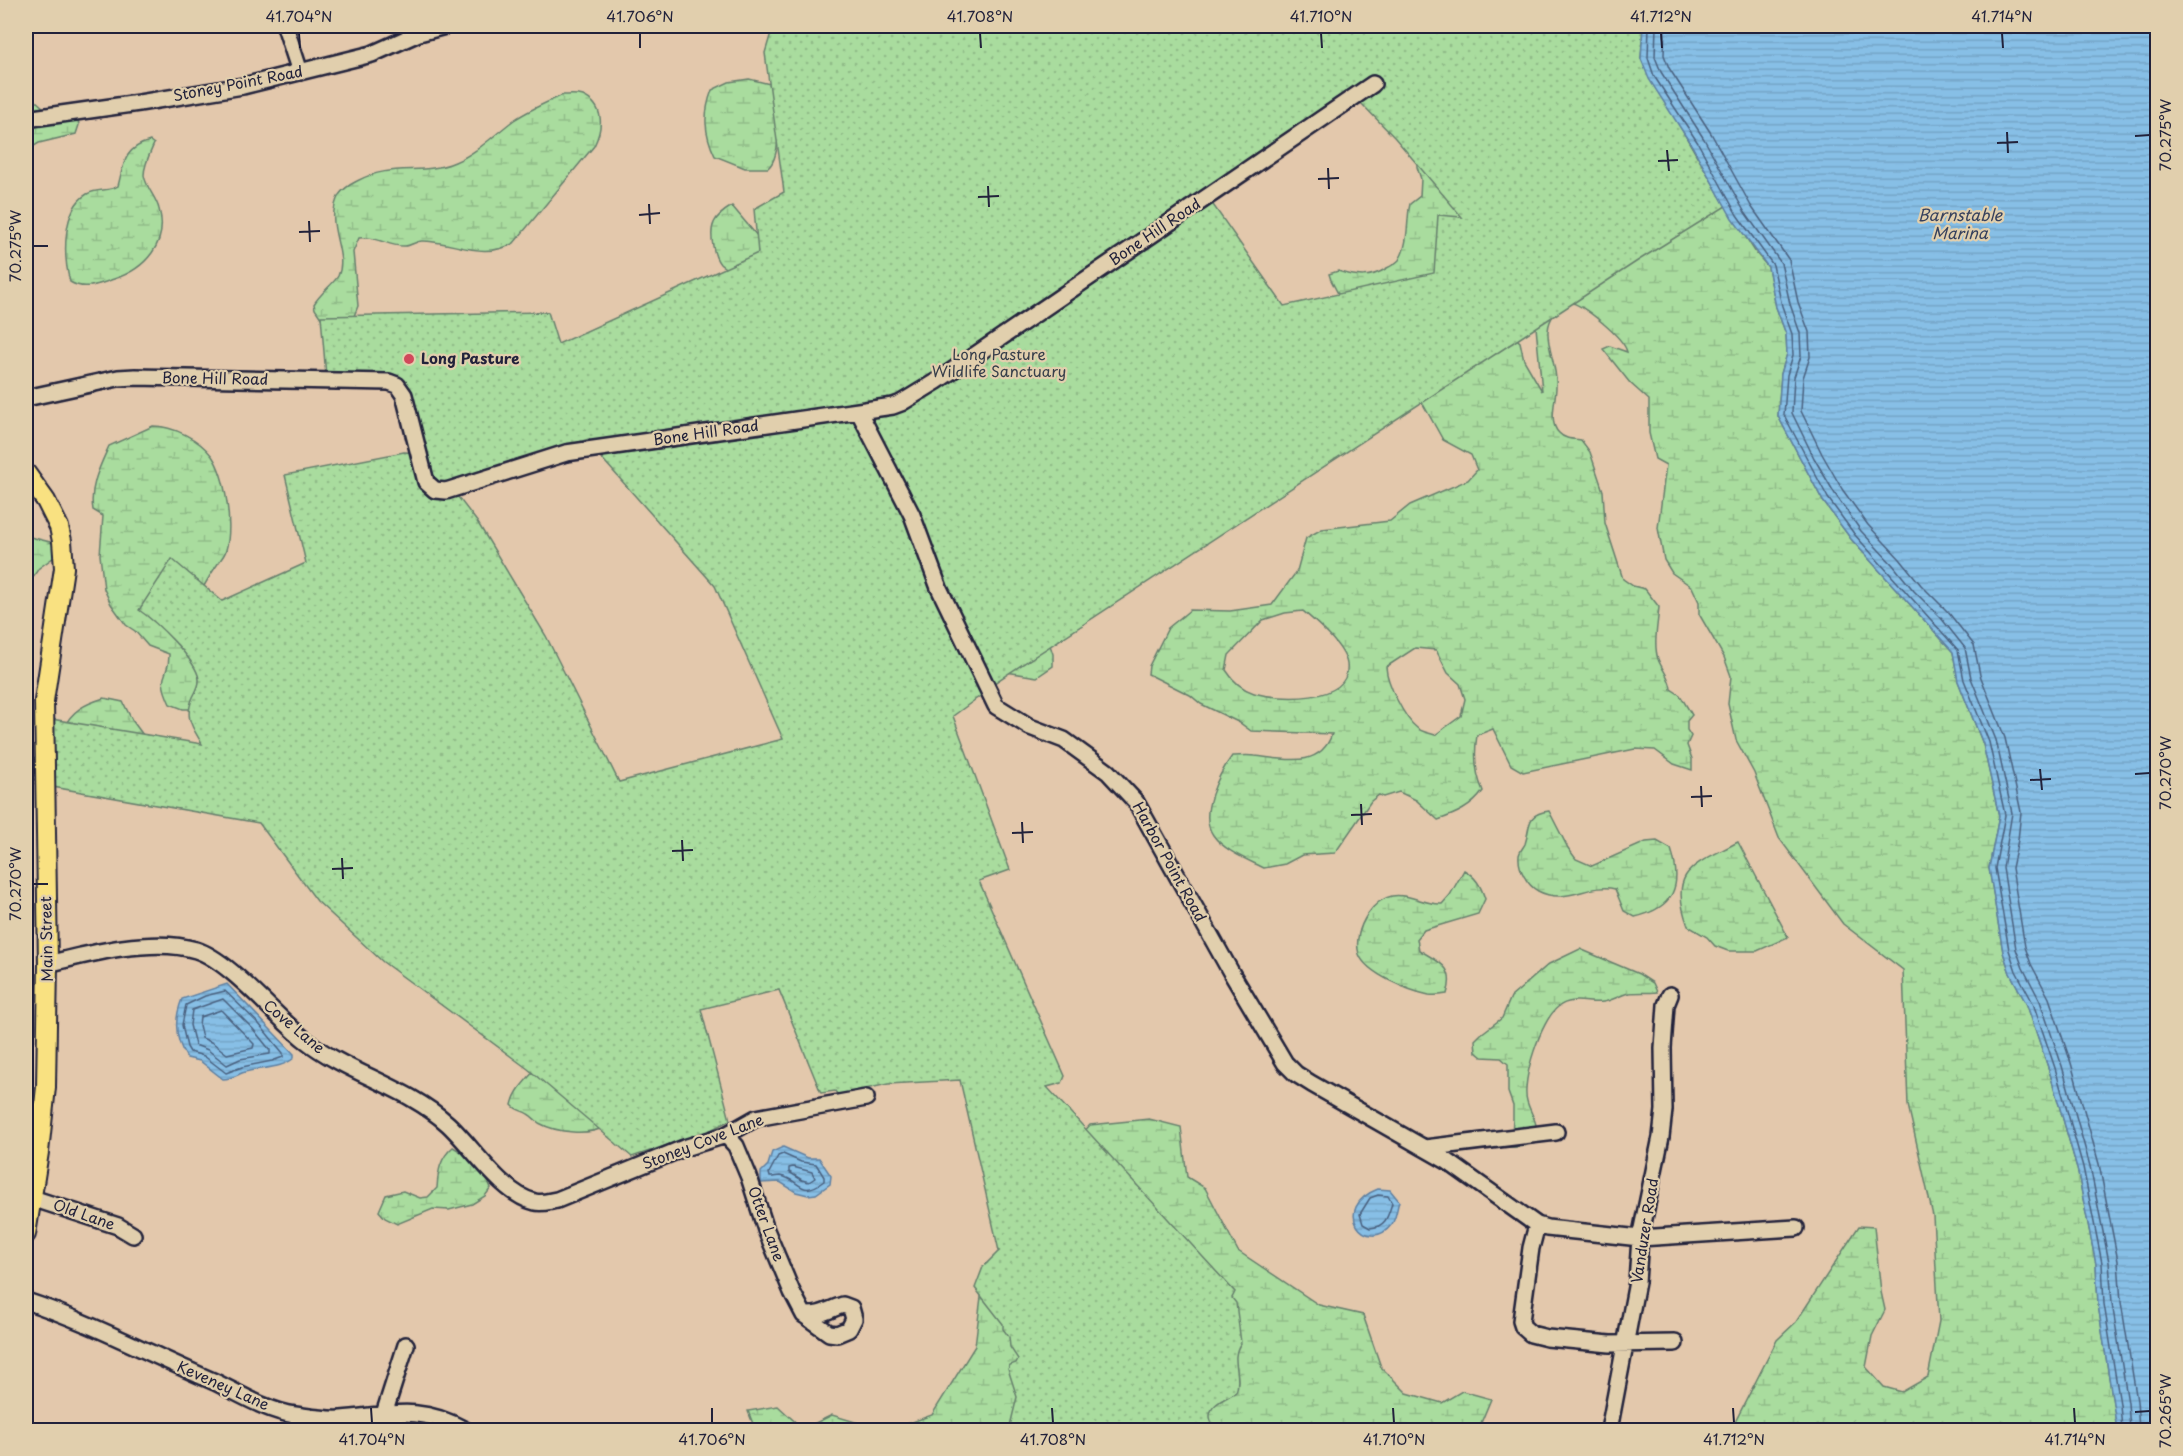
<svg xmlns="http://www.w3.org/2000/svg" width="2183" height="1456" viewBox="0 0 2183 1456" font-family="'Playpen Sans',sans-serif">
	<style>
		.wetland { fill: url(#wetland-marsh); stroke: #667f6c; stroke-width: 1.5; fill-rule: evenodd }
		.park { fill: url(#park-dots); stroke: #667f6c; stroke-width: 1.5; fill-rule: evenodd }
		.water { fill: url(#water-rules); stroke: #5f80a2; stroke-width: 1.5 }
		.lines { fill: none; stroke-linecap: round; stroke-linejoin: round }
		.shore { stroke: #4a617f; stroke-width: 1.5 }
		.minor-casing { stroke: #22223b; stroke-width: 20 }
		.major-casing { stroke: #22223b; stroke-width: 22 }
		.minor { stroke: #e1cfad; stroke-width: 15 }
		.major { stroke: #f9e181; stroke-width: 18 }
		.ticks { fill: none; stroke: #22223b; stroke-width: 2 }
		.poi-dot { fill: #d1495b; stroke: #e1cfad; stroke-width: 2 }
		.labels { text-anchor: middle; stroke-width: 4.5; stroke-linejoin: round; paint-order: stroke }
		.street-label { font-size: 15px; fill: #22223b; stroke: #e1cfad }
		.park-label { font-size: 15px; fill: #363e4a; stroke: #e1cfad }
		.poi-label { font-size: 15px; font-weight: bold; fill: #22223b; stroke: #e1cfad; text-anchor: start }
		.water-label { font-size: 16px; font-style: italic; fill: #36415d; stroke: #e1cfad }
		.neatline { fill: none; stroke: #22223b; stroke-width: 2 }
		.ticks-label { font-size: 15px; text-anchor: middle; fill: #22223b }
	</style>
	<defs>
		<pattern id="wetland-marsh" width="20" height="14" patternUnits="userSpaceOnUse" patternTransform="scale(1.5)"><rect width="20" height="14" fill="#a9dc9e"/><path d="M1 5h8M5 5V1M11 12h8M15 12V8" fill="none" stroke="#91bc89"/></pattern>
		<pattern id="park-dots" width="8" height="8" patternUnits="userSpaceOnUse" patternTransform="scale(1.5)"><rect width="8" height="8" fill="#a9dc9e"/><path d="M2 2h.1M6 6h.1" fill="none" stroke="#91bc89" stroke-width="1.8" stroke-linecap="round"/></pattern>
		<pattern id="water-rules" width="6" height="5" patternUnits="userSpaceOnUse" patternTransform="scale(1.5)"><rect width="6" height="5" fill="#87bfe6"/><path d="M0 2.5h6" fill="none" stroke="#74a4c6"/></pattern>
	</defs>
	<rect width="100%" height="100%" fill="#e3c8ac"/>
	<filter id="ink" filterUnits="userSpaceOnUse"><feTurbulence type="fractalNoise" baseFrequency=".0167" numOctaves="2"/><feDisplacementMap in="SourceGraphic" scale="12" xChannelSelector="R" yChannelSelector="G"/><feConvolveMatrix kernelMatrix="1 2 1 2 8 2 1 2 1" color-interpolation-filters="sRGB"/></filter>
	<g filter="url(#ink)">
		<path class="wetland" d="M1643,26L1641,59L1710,181L1756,253L1768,267L1776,307L1786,334L1787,354L1781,374L1778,416L1823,501L1851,539L1953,652L1958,681L1983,744L1999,816L1989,868L2003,952L2010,973L2027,1005L2049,1070L2077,1168L2096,1264L2098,1304L2117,1430H1731L1777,1340L1796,1322L1859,1226L1874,1227L1881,1292L1885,1310L1872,1336L1866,1367L1884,1387L1902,1392L1928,1377L1939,1321L1933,1216L1908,1105L1903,970L1843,924L1779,838L1754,773L1736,740L1728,704L1731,676L1724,657L1699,614V602L1692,587L1672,573L1664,560L1658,528L1666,465L1655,459L1649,433V400L1630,383L1603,349L1610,346L1627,352C1624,338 1583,304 1569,302C1558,309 1549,316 1548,331C1547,349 1558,368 1556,387C1556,400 1548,423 1559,433C1564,439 1573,439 1581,440L1590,452L1603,491L1605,523L1623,579L1633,586L1645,589L1659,607C1658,623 1653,644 1658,659C1662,670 1670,677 1671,689L1680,695L1692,715L1687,721V730L1691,736L1687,745L1692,759V770L1674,764L1655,750L1635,749L1523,772L1511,765L1493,729L1477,735C1474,754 1475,773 1483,791C1472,807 1456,814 1438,820L1416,800L1399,792L1383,797L1379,795L1371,801L1335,853L1302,855L1285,864L1264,868C1248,860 1224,851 1213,835C1198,814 1219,774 1232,756C1239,756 1247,755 1255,756C1285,759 1320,769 1332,734L1251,731L1240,723L1201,704L1190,695L1148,674L1149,666L1168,628L1190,610L1230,611L1272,605L1297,571L1306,538L1322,529L1390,521L1410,505L1468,480L1477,470L1471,455L1443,440L1419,397L1346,309L1331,280L1329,274L1338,271C1356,277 1370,279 1387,268C1391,266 1396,263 1399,260C1408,246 1407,224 1409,209L1410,204L1420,196L1421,179L1417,167V160L1457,202L1512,335L1520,342L1524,360L1542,391L1536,327ZM1303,611C1317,623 1344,646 1347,664C1352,704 1277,700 1254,693C1241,689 1233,681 1226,670L1229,655L1263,620L1285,613ZM1415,648L1436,650L1448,673L1460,684L1465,699L1461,716L1435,735C1430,733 1421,732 1417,728C1404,718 1387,683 1386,667Z
			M749,79L774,85C779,103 783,155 768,168H745L715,156C704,133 703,114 712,90L729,82Z
			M563,95C569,95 577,94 583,96C605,106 603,128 594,146L514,243C483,261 454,241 422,241C416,241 411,246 405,246C388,247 379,236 359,238L353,252L358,306L354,316L323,321L315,309L314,304C320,294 334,283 338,276C349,253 323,224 339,195C343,189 351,184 357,181C392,162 423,176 455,162C477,153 495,134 514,120C529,110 547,102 563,95Z
			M26,100H35L45,109L78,119L79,125L76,134L39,143L26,151Z
			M150,141L154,144C150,153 144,165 144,175C146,188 156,197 159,209C169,243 145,269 114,279C99,284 85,291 70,282C63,256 62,209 87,194C98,188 109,192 118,186C124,163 124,148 150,141Z
			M732,206L758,237L766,250L732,272C729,270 723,267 720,264C716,259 714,252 713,246C709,225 714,217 732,206Z
			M153,426C173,426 199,439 212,456C226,477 233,526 226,550C225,555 220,560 217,565C208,578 198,594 195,610C194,616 196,623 196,628C198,654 206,686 190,709H183L170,704C155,672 170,679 169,654L148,646L135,631L126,625L111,604L104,589L100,555L103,516L93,510C89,487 100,466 109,446Z
			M26,536L58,544L61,552L39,568L26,587Z
			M1048,639L1053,654V666L1037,677L993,670Z
			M104,698L123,702L132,720L143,735L63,729C72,710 85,704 104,698Z
			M1549,811L1568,848L1576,859L1592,866L1646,842L1657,841L1671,849C1683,886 1674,908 1635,917L1624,911L1615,889C1590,882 1566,906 1538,891C1527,885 1518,869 1519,856C1519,852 1523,848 1525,844C1531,826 1525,814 1549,811Z
			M1738,842L1788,937L1757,951H1728L1715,946L1707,937L1688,926C1667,869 1695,865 1738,842Z
			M1464,870C1476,877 1481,886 1485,899L1478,914L1424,930L1417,939L1419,950C1439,962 1456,967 1447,994C1441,995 1435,996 1429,995C1410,991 1366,974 1359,954C1355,941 1360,926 1367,915C1373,906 1381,898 1392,896C1409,893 1425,905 1442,904L1450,895Z
			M1580,949L1639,974L1653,983L1657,992C1647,993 1638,992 1629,993C1620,995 1612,1001 1603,1002C1588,1004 1572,996 1558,1007C1541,1020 1521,1081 1527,1101C1530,1113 1540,1124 1535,1136C1531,1147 1518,1148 1508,1147L1512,1134L1513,1119V1106L1508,1092V1064L1501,1058L1482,1057L1476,1052L1475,1040L1481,1034L1502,1018L1511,997L1549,964Z
			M537,1068L607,1126C589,1136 557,1133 539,1123C535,1120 532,1116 528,1114C522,1110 517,1111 512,1105C515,1090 528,1078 537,1068Z
			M1149,1119L1181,1127L1187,1177L1205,1188L1238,1251L1319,1305L1363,1315L1381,1367L1407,1393L1442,1403L1462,1391L1491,1399L1478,1430H890L932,1415L975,1346L984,1272L1082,1134L1090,1125Z
			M453,1147C471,1157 484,1168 491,1188L485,1196L472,1204L449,1210L433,1209L397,1224L385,1218L379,1211L386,1195L403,1191L420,1198L428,1197L437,1188C438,1171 440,1158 453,1147Z
			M778,1406L803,1429L832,1415L882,1430L755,1429L748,1411Z"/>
		<path class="park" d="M773,26H1643L1641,59L1726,206L1639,260L994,683L983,694L953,716L1010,870L979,881L1065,1076L1062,1083L1047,1087L1235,1292L1232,1298L1236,1303L1241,1343C1229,1359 1243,1375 1236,1392C1228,1398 1210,1403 1210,1416C1210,1420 1213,1426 1214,1430H1009L1017,1397L1008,1369L1010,1365L1016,1363L1018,1359L1010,1347L1009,1337L1003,1329V1324L975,1288L983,1267L999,1251L960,1080L888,1084L838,1095L835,1091L821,1093L779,990L701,1009L730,1120L709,1131L632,1157L528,1069L383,962L317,901L259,823L53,787L51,719L202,744C192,726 184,718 193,697C196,691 200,685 199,679C196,659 155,621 139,610L172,559L222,601L306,563L285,475L404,452L426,453L410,392L402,381L326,376L321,316L548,312L558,344L758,253L754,209L784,192L765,53ZM1360,102L1395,138L1462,217L1438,215L1434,273L1284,306L1211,202ZM589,439L598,454L715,586L783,739L619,782L546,636L478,523L448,484Z"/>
		<path class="water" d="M1643,26H2157V1430H2117L2098,1304L2096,1264L2077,1168L2049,1070L2027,1005L2010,973L2003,952L1989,868L1999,816L1983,744L1958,681L1953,652L1851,539L1823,501L1778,416L1781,374L1787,354L1786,334L1776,307L1768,267L1732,218L1692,146L1649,79L1641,59Z
			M227,984L294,1054V1058C280,1070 259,1067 242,1073C235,1076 231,1079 223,1079L200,1061L187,1058C175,1040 174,1019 182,999Z
			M783,1147L808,1158H819L831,1176L830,1184L816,1194L808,1195L796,1192L780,1182L761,1183V1172L768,1165L772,1152Z
			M1378,1189L1390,1190L1399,1201C1397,1208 1396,1218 1392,1224C1367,1257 1329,1208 1378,1189Z"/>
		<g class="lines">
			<path class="shore" d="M1649,26L1648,58L1654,76L1698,143L1737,215L1773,265L1782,306L1792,334L1793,355L1787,375L1784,415L1828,498L1855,535L1958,650L1964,680L1989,742L2005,815L1995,868L2009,950L2016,971L2033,1003L2055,1068L2083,1167L2102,1263L2104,1304L2120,1404L2122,1430
				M1656,26L1655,57L1661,72L1704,139L1744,211L1781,263L1790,304L1800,333L1801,356L1794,377L1792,413L1814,458L1835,494L1861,531L1893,565L1914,591L1941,618L1965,648L1971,678L1996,740L2012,813L2003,868L2016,949L2023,968L2040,1001L2062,1066L2090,1166L2109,1262L2112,1303L2128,1403L2130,1430
				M1665,26L1664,55L1669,68L1712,135L1751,206L1789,260L1798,302L1809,332L1810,357L1803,378L1801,411L1822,454L1842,489L1868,525L1900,559L1921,585L1948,612L1974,645L1980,675L2005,738L2021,812L2018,840L2012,868L2025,947L2031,964L2049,998L2071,1063L2099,1164L2118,1261L2121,1302L2137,1401L2139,1430
				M225,991L259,1024L283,1053V1057L272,1061L242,1067L226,1073L204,1056L190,1052L187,1047L182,1025L186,1005L205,996Z
				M223,999L253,1029L270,1050V1054L240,1059L227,1065L208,1050L195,1045L190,1025L192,1010Z
				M221,1010L254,1044L253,1048L227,1054L213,1043L202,1038L199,1025L200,1017Z
				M783,1154L801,1162L816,1164L824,1177V1181C800,1199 801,1179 780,1176C777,1176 774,1177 770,1177L769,1173L778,1156Z
				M793,1167L812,1172L815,1178L809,1182L802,1180L789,1172V1168Z
				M1378,1195L1388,1196L1392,1203C1388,1216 1386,1227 1370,1228L1363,1224L1360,1214L1370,1198Z"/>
			<defs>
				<path id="minor" d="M285,26L300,72
					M26,119L139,103L243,86L372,54L419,33L445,26
					M26,398L118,378L135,377L389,382L397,385L404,395L426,482L435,490L446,491L566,453L893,406L901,403L937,381L1373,84
					M859,412L912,515L939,588L996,706L1030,727L1064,740L1108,772L1136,802L1232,974L1285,1063L1296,1074L1312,1084L1447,1161L1537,1225L1531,1248L1521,1321L1523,1327L1531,1334L1547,1338L1610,1344L1675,1343
					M48,964C91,953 153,937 196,950C229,960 275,1016 304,1039C348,1074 406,1086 448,1124C472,1146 503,1195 535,1202C542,1204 550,1201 557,1200L684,1148L726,1135L756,1118L866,1098
					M726,1135L736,1146L749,1177L766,1230L792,1292L804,1315L829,1333L837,1334L849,1329L854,1319L851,1308L843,1305C827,1310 822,1316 804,1315
					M1425,1148L1556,1132
					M32,1198L118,1226L133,1235
					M1537,1225L1547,1228L1640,1238L1796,1228
					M26,1301C90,1322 152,1355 215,1382C240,1394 267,1411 295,1415C310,1417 325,1420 341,1419C390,1415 419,1404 465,1430
					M384,1414L406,1345
					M1609,1430L1637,1282L1640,1238L1661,1137L1664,1110L1663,1048L1666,1005L1670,995"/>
				<path id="major" d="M26,473L46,501L59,527L62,541L64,568L44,701L48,964L46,1087L39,1152L26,1234"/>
			</defs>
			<use href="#minor" class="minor-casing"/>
			<use href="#major" class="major-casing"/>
			<use href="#minor" class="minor"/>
			<use href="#major" class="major"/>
		</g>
	</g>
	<path class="ticks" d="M299,33L300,48M640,33V48M980,33L981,48M1321,33L1322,48M1661,33L1662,48M2002,33L2003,48M2007,132L2008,153M2135,136L2150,135M1997,143L2018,142M1667,150L1669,171M1658,161L1678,160M1328,168L1329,189M1318,179L1339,178M988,186L989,207M978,197L999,196M649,204L650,224M639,215L660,213M309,221L310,242M299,232L320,231M33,246H48M2040,769L2042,790M2135,774L2150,773M2030,780L2051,779M1701,786L1702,807M1691,797L1712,796M1361,804L1362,825M1351,815L1372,814M1022,822L1023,843M1012,833L1033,832M682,840L683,861M672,851L693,850M342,858L343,879M332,869L353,868M33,884H48M371,1408L372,1423M712,1408V1423M1052,1408L1053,1423M1393,1408L1394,1423M1733,1408L1734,1423M2074,1408L2075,1423M2135,1412L2150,1411"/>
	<circle class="poi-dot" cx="409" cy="359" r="6"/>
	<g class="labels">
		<g class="street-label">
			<text transform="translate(238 84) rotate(-11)" y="5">Stoney Point Road</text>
			<text transform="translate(1155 232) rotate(-34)" y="5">Bone Hill Road</text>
			<text transform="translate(215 379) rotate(1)" y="5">Bone Hill Road</text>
			<text transform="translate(706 433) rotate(-8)" y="5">Bone Hill Road</text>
			<text transform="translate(1169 862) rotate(61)" y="5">Harbor Point Road</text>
			<text transform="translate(47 939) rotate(-91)" y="5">Main Street</text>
			<text transform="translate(294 1027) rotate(40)" y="5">Cove Lane</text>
			<text transform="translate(703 1142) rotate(-21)" y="5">Stoney Cove Lane</text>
			<text transform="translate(84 1215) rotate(19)" y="5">Old Lane</text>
			<text transform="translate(766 1224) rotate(70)" y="5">Otter Lane</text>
			<text transform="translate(1645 1231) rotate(-81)" y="5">Vanduzer Road</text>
			<text transform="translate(223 1386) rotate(24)" y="5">Keveney Lane</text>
		</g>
		<g class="park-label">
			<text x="999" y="360">Long Pasture<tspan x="999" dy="17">Wildlife Sanctuary</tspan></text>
		</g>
		<g class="poi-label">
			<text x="421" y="364">Long Pasture</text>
		</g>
		<g class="water-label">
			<text x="1960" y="221">Barnstable<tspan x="1960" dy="18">Marina</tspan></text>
		</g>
	</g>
	<rect width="2183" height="1456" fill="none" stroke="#e1cfad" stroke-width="66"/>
	<rect x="33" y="33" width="2117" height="1390" class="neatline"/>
	<g class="ticks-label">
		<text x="299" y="22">41.704°N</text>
		<text x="640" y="22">41.706°N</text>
		<text x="980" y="22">41.708°N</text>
		<text x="1321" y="22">41.710°N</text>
		<text x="1661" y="22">41.712°N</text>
		<text x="2002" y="22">41.714°N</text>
		<text transform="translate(2166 135) rotate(-90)" y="5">70.275°W</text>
		<text transform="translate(16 246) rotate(-90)" y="5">70.275°W</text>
		<text transform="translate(2166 773) rotate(-90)" y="5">70.270°W</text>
		<text transform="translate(16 884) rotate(-90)" y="5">70.270°W</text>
		<text transform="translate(2166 1411) rotate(-90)" y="5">70.265°W</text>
		<text x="372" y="1445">41.704°N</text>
		<text x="712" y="1445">41.706°N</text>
		<text x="1053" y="1445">41.708°N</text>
		<text x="1394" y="1445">41.710°N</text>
		<text x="1734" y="1445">41.712°N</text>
		<text x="2075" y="1445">41.714°N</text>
	</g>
</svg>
